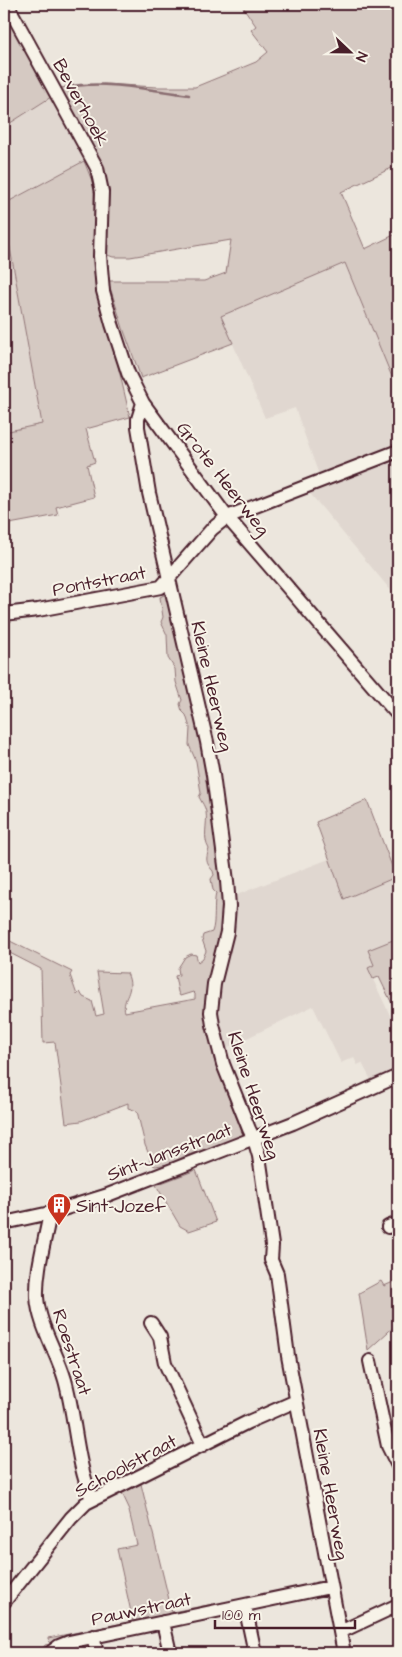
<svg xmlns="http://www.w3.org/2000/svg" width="402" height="1657" viewBox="0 0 402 1657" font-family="'Architects Daughter',sans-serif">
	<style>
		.built { fill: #e0d7d0 }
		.green { fill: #d5c9c2; stroke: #907476 }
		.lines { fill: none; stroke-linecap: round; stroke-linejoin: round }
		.stream { stroke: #896c6f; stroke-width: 2.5 }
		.minor-casing { stroke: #4a1f2b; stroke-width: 16 }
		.minor { stroke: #f7f3e8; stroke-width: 12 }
		.labels { text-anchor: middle; stroke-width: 4; stroke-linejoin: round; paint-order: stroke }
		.street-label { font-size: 19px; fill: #4a1f2b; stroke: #f7f3e8 }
		.poi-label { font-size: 19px; fill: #4a1f2b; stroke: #f7f3e8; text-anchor: start }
	</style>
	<rect width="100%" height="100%" fill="#ece6dd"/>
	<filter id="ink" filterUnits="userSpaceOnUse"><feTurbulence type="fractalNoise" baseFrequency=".02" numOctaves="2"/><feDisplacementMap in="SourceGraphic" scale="10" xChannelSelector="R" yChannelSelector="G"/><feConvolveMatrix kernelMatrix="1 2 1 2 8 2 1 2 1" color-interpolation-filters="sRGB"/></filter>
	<g filter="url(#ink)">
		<path class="built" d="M51,97L84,161L4,204V127Z
			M4,215L42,425L4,432Z
			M345,263L392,377L398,374V446L319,475L295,408L265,418L221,316Z
			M398,457V599L308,491Z
			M329,859L344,898L398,877V938L368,950L374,965L368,969L396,1028H398V1031L394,1037L398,1046V1066L371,1080L362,1063L357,1065L354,1057L341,1063L313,1006L224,1049L217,1021V996L234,896Z"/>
		<path class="green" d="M241,4H398V165L341,192L365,249L398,233V374L392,377L345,263L221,316L233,343L141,378L123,328L108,281H204L226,273L231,240L130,257H113L105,254L108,193L59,88L104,84L157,87H195L256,62L268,52L251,30L256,26Z
			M4,11L51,97L4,127Z
			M84,161L92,181L94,189V267L96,290L101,312L116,357L130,417L86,429L95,462L87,465L94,497L56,507L58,515L4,525V432L42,424L4,215V204Z
			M164,595L169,597L208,766L206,781L210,785L225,911L209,1031L214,1059L243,1135L239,1138L185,1156L169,1164L155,1166L150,1163V1157L145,1145L137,1111L128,1108V1103L81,1121L66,1123L55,1042L43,1043L41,969L4,950V938L72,972L70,975L77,995L80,992L83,997L92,1001L96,1016L104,1014L97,972L127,973C136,993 121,997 125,1012L195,999V994L193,992L180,996L178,992L175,976L179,975L178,968L185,957L191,954L196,955L198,962L203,958L206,951L202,939L203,935L212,932C216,921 213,906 216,893L213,890L211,879L214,875L213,871C205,862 206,859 209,849C202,837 208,825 206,812C205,806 202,803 199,797L201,793L196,761L189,745L190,728L186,715L182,711L180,704L182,700L176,682L175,669L168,658L167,635L161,622L163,617L160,597Z
			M367,800L396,877L344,899L316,822Z
			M398,938V1016L379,977L373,979L368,968L374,965L368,950Z
			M196,1170L216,1222L189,1231L180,1226L156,1185Z
			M398,1280V1283L394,1288V1293L398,1299V1323L368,1350L359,1293L381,1281L384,1286Z
			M141,1484L172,1612L213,1604V1608L45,1653H40L45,1645L50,1644L49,1638L133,1621L117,1549L137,1545L129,1511L130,1510L122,1493Z"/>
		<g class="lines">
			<path class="stream" d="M66,87C107,80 148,90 189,95"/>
			<defs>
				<path id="minor" d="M7,4L97,168L102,192L100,256L103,291L112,324L128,373L143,403L227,517L398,715
					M143,403L138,419V427L149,493L207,742L213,775L227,881L229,906L227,932L214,984L211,1012L213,1025L223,1064L249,1129L254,1139L259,1156L272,1245L271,1260L277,1274L288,1356L344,1653
					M4,614L38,610L161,587L212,529L227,517L398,451
					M50,1213C45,1241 36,1269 37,1297C39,1326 57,1352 65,1380C76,1420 76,1462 92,1499
					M4,1223L50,1213L105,1196L293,1123L398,1076
					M388,1227L398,1223
					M151,1323L160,1337L165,1363L203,1445
					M370,1361L388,1446L398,1466
					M4,1602L71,1518L86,1503L248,1422L296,1401
					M245,1606L255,1653
					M163,1622L170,1653
					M340,1632L398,1605
					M93,1636L97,1653
					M50,1653L59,1646L69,1642L330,1587"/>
			</defs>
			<use href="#minor" class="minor-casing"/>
			<use href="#minor" class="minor"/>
		</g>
	</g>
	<defs>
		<symbol id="building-pin" viewBox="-11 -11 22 30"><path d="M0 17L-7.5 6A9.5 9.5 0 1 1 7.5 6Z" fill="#c8321e" stroke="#f7f3e8"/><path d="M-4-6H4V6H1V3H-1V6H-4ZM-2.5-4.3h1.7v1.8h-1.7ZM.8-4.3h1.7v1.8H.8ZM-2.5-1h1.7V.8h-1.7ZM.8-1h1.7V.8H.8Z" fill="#fff"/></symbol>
	</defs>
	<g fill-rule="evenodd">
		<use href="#building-pin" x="45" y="1191" width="28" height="38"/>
	</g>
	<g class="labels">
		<g class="street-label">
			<text transform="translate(82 102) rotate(61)" y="7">Beverhoek</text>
			<text transform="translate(224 478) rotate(52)" y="7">Grote Heerweg</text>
			<text transform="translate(99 580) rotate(-11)" y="7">Pontstraat</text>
			<text transform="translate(213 686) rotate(77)" y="7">Kleine Heerweg</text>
			<text transform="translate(255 1095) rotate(72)" y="7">Kleine Heerweg</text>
			<text transform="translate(169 1151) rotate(-21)" y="7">Sint-Jansstraat</text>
			<text transform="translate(73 1352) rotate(72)" y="7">Roestraat</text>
			<text transform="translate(125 1465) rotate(-28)" y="7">Schoolstraat</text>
			<text transform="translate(332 1494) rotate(80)" y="7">Kleine Heerweg</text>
			<text transform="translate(141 1608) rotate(-12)" y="7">Pauwstraat</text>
		</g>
		<g class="poi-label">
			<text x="76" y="1212">Sint-Jozef</text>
		</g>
	</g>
	<rect width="402" height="1657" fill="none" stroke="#f7f3e8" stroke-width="20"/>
	<rect x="10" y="10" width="382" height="1637" fill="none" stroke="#4a1f2b" stroke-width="2" filter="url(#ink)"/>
	<g transform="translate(350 52) rotate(112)" stroke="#f7f3e8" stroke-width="4" paint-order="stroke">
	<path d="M0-4L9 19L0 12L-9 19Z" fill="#4a1f2b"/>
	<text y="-8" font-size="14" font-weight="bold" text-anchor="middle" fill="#4a1f2b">N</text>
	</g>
	<path d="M215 1620v8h140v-8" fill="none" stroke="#4a1f2b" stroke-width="2.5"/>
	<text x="222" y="1620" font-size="15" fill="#4a1f2b" stroke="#f7f3e8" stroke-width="4" paint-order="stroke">100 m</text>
</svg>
